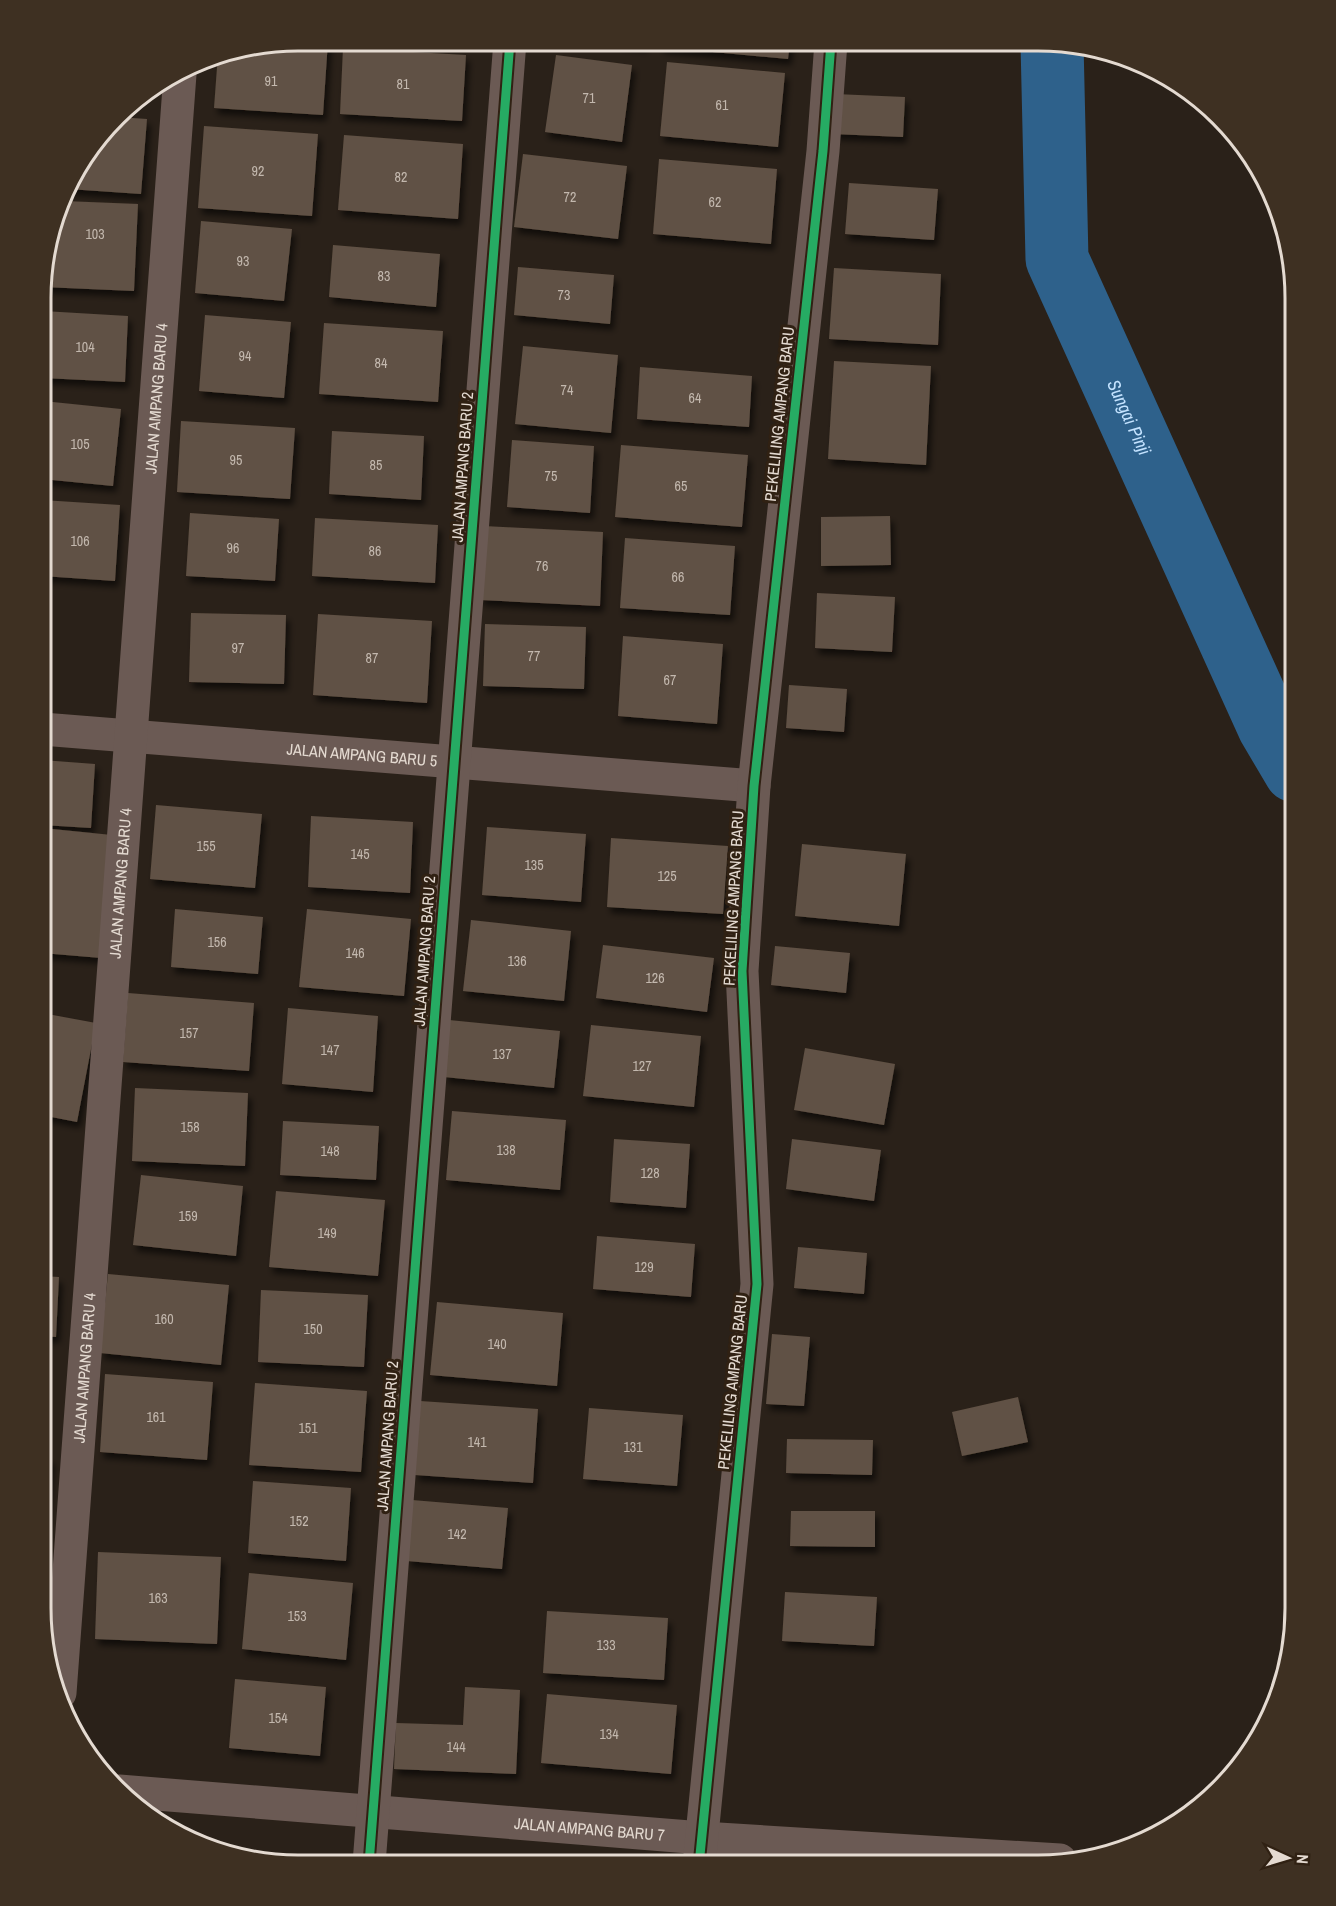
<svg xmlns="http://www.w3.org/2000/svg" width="1336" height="1906" viewBox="0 0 1336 1906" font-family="'Archivo Narrow',sans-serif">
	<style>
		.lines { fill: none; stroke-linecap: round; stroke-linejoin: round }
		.river { stroke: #2e618b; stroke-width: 63 }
		.building { fill: #605144; filter: url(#shadow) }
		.minor { stroke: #6b5a54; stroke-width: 33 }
		.cycleway-casing { stroke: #302113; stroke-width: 13 }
		.cycleway { stroke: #26ab63; stroke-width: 9 }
		.labels { text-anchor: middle; stroke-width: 6; stroke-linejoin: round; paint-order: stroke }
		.number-label { font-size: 14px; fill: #c3b8ae }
		.street-label { font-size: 16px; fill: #e4dad1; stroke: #302113 }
		.water-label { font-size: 18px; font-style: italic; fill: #c4e3ff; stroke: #302113 }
		.rim { fill: none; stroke: #e4dad1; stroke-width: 3 }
	</style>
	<defs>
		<filter id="shadow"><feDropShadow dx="3.5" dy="6" stdDeviation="3" flood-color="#0009"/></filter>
	</defs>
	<rect width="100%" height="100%" fill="#2a2119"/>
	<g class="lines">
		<path class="river" id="s1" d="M1052,43L1057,259L1269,727L1295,771"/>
	</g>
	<path class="building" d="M298,40L328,41L323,115L214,108L218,54Z
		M619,41L644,42V46L619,43Z
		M661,42H790L788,59L660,47Z
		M343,48L466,55L462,121L340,114Z
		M556,55L632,65L622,142L545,132Z
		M667,62L785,73L778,147L660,136Z
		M835,94L905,97L903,137L833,134Z
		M118,117L147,119L141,194L68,189L75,169Z
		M204,126L318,134L312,216L198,208Z
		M344,135L463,144L458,219L338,210Z
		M523,154L627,166L618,239L514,227Z
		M659,159L777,169L771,244L653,234Z
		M849,183L938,189L934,240L845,234Z
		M64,201L138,204L134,291L43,287V264Z
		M201,221L292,229L284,301L195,293Z
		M333,245L440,254L436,307L329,297Z
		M518,267L614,275L610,324L514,315Z
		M834,268L941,274L938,345L829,339Z
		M43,311L128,316L125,382L43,378Z
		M205,315L291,322L284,398L199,391Z
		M324,323L443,331L438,402L319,394Z
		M523,346L618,355L611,433L515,424Z
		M834,361L931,366L926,465L828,459Z
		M640,367L752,376L749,427L637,419Z
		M43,401L121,409L113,486L42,479Z
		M181,421L295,428L290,499L177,492Z
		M332,431L424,436L421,500L329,494Z
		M512,440L594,446L590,513L507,507Z
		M621,445L748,455L742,527L615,517Z
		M42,500L120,505L115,581L42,576Z
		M190,513L279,519L275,581L186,576Z
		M890,516L891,565L821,566V517Z
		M315,518L438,525L435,583L312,576Z
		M484,526L603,532L600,606L480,600Z
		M625,538L735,546L730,615L620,608Z
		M817,593L895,597L892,652L815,648Z
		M191,613L286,615L284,684L189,682Z
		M318,614L432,621L427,703L313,695Z
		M485,624L586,627L584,689L483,686Z
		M623,636L723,644L717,724L618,716Z
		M789,685L847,689L844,732L786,728Z
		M42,760L95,764L91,828L42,825Z
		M156,805L262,814L255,888L150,879Z
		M311,816L413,822L410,893L308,887Z
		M487,827L586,834L581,902L482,895Z
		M42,828L112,835L101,958L42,953Z
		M611,838L728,846L723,914L607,907Z
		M802,844L906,854L899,926L795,916Z
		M175,909L263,917L258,974L171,967Z
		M307,909L411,919L404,996L299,987Z
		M471,920L571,931L564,1001L463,991Z
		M603,945L714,958L707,1012L596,998Z
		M775,946L850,953L846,993L771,985Z
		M128,993L254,1003L249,1071L123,1062Z
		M288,1008L378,1016L373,1092L282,1084Z
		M42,1013L96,1023L77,1122L41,1115Z
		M449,1020L560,1031L554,1088L444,1077Z
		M591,1025L701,1036L694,1107L583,1096Z
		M805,1048L895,1064L884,1125L794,1110Z
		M135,1088L248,1093L245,1166L132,1161Z
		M452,1111L566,1120L560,1190L446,1180Z
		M283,1121L379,1126L376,1180L280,1175Z
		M614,1139L690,1144L686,1208L610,1202Z
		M792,1139L881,1150L874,1201L786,1189Z
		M141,1175L243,1186L236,1256L133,1245Z
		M276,1191L385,1200L378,1276L269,1267Z
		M597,1236L695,1244L691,1297L593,1289Z
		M798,1247L867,1253L864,1294L794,1288Z
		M108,1274L229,1285L221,1365L100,1353Z
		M41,1276L59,1277L56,1337L41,1336Z
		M261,1290L368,1295L364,1367L258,1362Z
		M437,1302L563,1313L557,1386L430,1375Z
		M772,1334L810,1337L804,1406L766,1404Z
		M105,1374L213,1382L207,1460L100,1452Z
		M255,1383L367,1391L361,1472L249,1465Z
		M1018,1397L1028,1442L962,1456L952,1412Z
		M420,1401L538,1409L533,1483L415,1475Z
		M589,1408L683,1415L677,1486L583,1479Z
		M787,1439L873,1440L872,1475L786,1473Z
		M41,1458H51L45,1535L41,1534Z
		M253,1481L351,1488L346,1561L248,1553Z
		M412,1500L508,1508L502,1569L407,1561Z
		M791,1511H875V1547L790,1546Z
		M98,1552L221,1557L217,1644L95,1639Z
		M249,1573L353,1583L346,1660L242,1649Z
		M785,1592L877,1597L874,1646L782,1641Z
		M547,1611L668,1618L664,1680L543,1673Z
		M235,1679L326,1687L320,1756L229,1748Z
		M465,1687L520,1690L516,1774L394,1769L396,1723L463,1725Z
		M547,1694L677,1705L671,1774L541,1763Z"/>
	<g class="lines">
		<g class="minor">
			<path id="s2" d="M42,729L754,786"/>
			<path id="s3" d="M60,1693L180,74"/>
			<path id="s4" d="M119,1791L702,1838L1060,1860"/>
			<path d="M369,1864L510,41"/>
			<path d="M699,1865L757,1284L742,971L754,786L823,151L831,42"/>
		</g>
		<defs>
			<path id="cycleway" d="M369,1864L510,41
				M699,1865L757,1284L742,971L754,786L823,151L831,42"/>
		</defs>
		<use href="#cycleway" class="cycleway-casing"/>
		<use href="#cycleway" class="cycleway"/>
	</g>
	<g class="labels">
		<g class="number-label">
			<text x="271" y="86">91</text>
			<text x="403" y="89">81</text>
			<text x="589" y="103">71</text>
			<text x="722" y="110">61</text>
			<text x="258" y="176">92</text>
			<text x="401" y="182">82</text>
			<text x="570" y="202">72</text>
			<text x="715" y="207">62</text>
			<text x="95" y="239">103</text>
			<text x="243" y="266">93</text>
			<text x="384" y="281">83</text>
			<text x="564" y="300">73</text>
			<text x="85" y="352">104</text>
			<text x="245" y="361">94</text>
			<text x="381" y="368">84</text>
			<text x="567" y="395">74</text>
			<text x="695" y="403">64</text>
			<text x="80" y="449">105</text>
			<text x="236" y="465">95</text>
			<text x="376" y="470">85</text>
			<text x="551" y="481">75</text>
			<text x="681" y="491">65</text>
			<text x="80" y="546">106</text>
			<text x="233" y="553">96</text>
			<text x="375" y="556">86</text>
			<text x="542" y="571">76</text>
			<text x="678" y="582">66</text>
			<text x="238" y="653">97</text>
			<text x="534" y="661">77</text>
			<text x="372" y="663">87</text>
			<text x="670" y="685">67</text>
			<text x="206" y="851">155</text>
			<text x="360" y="859">145</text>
			<text x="534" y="870">135</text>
			<text x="667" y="881">125</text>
			<text x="217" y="947">156</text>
			<text x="355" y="958">146</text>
			<text x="517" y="966">136</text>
			<text x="655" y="983">126</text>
			<text x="189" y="1038">157</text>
			<text x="330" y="1055">147</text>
			<text x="502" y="1059">137</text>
			<text x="642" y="1071">127</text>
			<text x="190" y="1132">158</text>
			<text x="506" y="1155">138</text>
			<text x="330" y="1156">148</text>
			<text x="650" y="1178">128</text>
			<text x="188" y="1221">159</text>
			<text x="327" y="1238">149</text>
			<text x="644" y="1272">129</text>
			<text x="164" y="1324">160</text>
			<text x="313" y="1334">150</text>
			<text x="497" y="1349">140</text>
			<text x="156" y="1422">161</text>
			<text x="308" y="1433">151</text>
			<text x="477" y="1447">141</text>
			<text x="633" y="1452">131</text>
			<text x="299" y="1526">152</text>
			<text x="457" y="1539">142</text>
			<text x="158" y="1603">163</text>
			<text x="297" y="1621">153</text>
			<text x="606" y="1650">133</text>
			<text x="278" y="1723">154</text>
			<text x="609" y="1739">134</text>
			<text x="456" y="1752">144</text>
		</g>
		<g class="street-label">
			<text dy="6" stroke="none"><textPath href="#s3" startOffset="1298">JALAN AMPANG BARU 4</textPath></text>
			<text transform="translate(779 414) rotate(-84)" y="6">PEKELILING AMPANG BARU</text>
			<text transform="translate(462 467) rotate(-86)" y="6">JALAN AMPANG BARU 2</text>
			<text dy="6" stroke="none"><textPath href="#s2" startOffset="321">JALAN AMPANG BARU 5</textPath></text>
			<text dy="6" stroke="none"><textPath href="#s3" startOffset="812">JALAN AMPANG BARU 4</textPath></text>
			<text transform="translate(733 898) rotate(-87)" y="6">PEKELILING AMPANG BARU</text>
			<text transform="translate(424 951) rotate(-86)" y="6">JALAN AMPANG BARU 2</text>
			<text dy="6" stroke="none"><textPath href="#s3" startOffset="326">JALAN AMPANG BARU 4</textPath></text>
			<text transform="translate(732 1382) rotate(-84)" y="6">PEKELILING AMPANG BARU</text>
			<text transform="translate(387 1436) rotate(-86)" y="6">JALAN AMPANG BARU 2</text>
			<text dy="6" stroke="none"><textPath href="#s4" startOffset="472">JALAN AMPANG BARU 7</textPath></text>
		</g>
		<g class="water-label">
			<text dy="6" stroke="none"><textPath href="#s1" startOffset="390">Sungai Pinji</textPath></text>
		</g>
	</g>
	<path d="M0 0H1336V1906H0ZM298 51H1038A247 247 0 0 1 1285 298V1608A247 247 0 0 1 1038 1855H298A247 247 0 0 1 51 1608V298A247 247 0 0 1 298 51Z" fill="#3e3022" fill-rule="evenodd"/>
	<path class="rim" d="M298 51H1038A247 247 0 0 1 1285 298V1608A247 247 0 0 1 1038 1855H298A247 247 0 0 1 51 1608V298A247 247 0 0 1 298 51Z"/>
	<g transform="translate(1288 1858) rotate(94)" stroke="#302113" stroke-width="4.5" paint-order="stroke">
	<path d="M0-4.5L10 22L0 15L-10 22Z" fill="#e4dad1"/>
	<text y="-9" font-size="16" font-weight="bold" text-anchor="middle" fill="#e4dad1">N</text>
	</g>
</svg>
